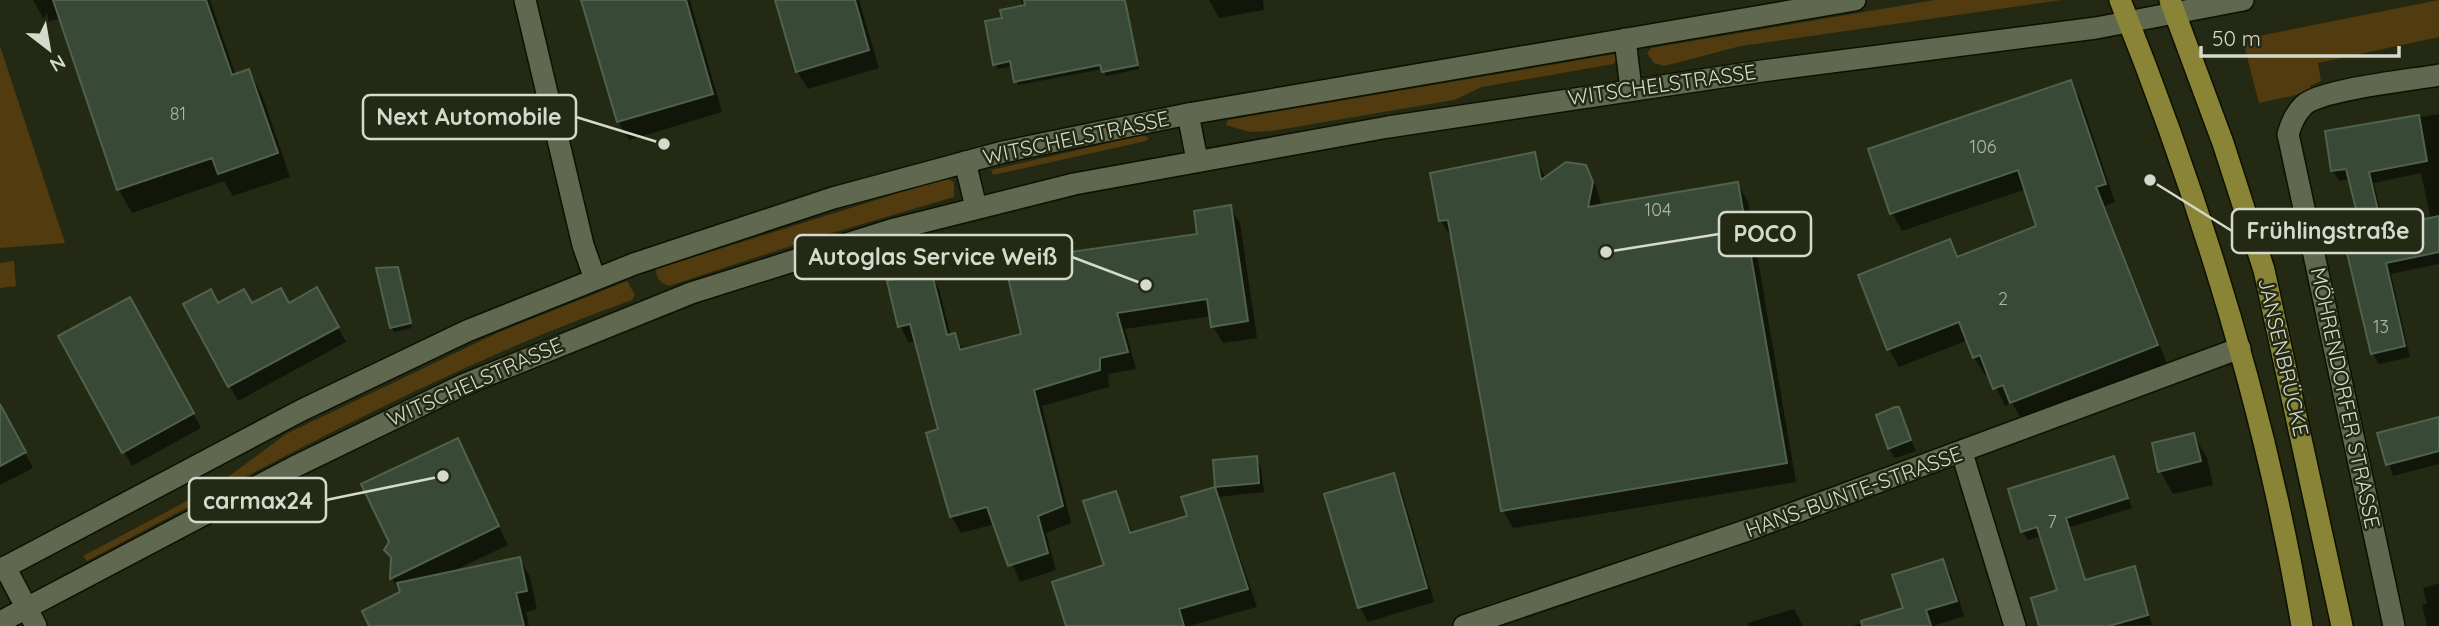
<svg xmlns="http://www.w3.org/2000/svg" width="2439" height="626" viewBox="0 0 2439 626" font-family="Quicksand,sans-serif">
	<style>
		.green { fill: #513b0f }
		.shadow { fill: #0007; fill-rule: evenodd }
		.building { fill: #384936; stroke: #4f624d; stroke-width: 2 }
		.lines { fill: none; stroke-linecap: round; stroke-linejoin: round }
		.street-casing { stroke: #0c1100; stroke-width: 24 }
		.secondary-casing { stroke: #0c1100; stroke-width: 24 }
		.primary-casing { stroke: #0c1100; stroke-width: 24 }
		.street { stroke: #60684f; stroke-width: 21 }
		.secondary { stroke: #60684f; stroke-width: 21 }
		.primary { stroke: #898436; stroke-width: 21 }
		.labels { text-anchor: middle; stroke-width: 5; stroke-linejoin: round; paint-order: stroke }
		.number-label { font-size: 18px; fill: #aeb6a6 }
		.street-label { font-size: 21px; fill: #d5dacc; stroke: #232913 }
		.leader { fill: none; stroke: #d5dacc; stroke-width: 2.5 }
		.callout-dot { fill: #d5dacc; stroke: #232913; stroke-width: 2.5 }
		.callout { fill: #232913; stroke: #d5dacc; stroke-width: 2.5 }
		.callout-label { font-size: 23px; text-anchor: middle; font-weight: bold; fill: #d5dacc }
	</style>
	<rect width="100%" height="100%" fill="#232913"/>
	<path class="green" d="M1935,0H2062L1741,46L1664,66L1654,63L1647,53L1651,48Z
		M2439,0V37L2318,63L2321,81L2310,86V92L2259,103L2245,49L2249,38Z
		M0,46L65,243L0,248Z
		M1615,54L1617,60L1613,64L1482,87L1454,100L1272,131L1250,132L1226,125L1228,120Z
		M1143,135L1149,138L1146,141L993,175L991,170Z
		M946,178L954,182V197L818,237L669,286C660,282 656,279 656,269Z
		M14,261L16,286L0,288V263Z
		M627,281L635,295L632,300C442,368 264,467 87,561L83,556L217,485L286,434L497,333Z"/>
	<path class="shadow" d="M33,0H210L236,76L249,71L262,95L290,177L233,196L224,181L132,213L119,190L60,18L46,23Z
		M583,0H690L722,112L629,140L618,121Z
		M777,0H859L879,68L808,89L797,71Z
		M1021,0H1126L1139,69L1106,76L1103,69L1018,85L1012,66L998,69L995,64L1004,19L1023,7Z
		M1209,0H1263L1264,10L1219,18Z
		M2070,82L2081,100L2115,202L2105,206L2167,364L2022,420L2012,403L2005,406L1989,373L1985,375L1974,357L1968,340L1899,367L1889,349L1950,242L1959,258L2038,227L2026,189L1902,231L1892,213Z
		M2439,114V264L2391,274L2410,357L2379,364L2373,354L2354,253L2364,234L2351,179L2339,181L2333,171L2327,132ZM2421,173L2431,220L2385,230L2374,183Z
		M1534,154L1546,179L1585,167L1596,186L1602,207L1738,184L1748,202L1796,482L1513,528L1503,510L1452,239L1441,221Z
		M1230,207L1240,223L1257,338L1223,343L1213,327L1212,316L1125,329L1136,369L1108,374L1109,387L1042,406L1071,523L1046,533L1056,570L1020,582L995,524L961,533L951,516L941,430L916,341L909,343L900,326L930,272L939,289L951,336L955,335L964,351L1023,335L1035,249L1067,241L1074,254L1199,235Z
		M399,273L412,328L394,332L391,327Z
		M317,290L346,342L238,401L185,305H289Z
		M129,299L201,428L132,466L60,337Z
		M1898,409L1916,451L1895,458L1889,448Z
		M2439,419V464L2393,476L2379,434Z
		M0,421L14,433L33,468L0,485Z
		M2194,435L2207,458L2213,485L2173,494L2160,471Z
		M457,440L508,545L453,571L520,559L530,577L537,609L526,612L529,626H371L400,593L392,578V561L386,550Z
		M1256,458L1261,468L1264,492L1219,497L1257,607L1189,626H1068L1106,566L1115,493L1133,534L1189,517L1183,498L1217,488L1215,462Z
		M2113,458L2132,508L2070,527L2086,581L2134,568L2152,625L2042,626L2059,591L2042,536L2028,540L2022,531Z
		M1393,475L1401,489L1434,602L1368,622L1360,607Z
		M1943,561L1951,575L1964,616L1933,626H1852L1905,609Z
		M2439,583V626H2427L2422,605L2427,604L2423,588Z
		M1794,609L1803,626H1748V623Z"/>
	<path class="building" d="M53,0H206L232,75L249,69L278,153L218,174L212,158L117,190Z
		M581,0H686L713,94L617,122Z
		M775,0H855L869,50L796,72Z
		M1024,0H1125L1138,65L1102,72L1100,65L1014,82L1010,61L993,65L985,21L1002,18L1000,10L1025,5Z
		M2071,80L2106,184L2096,187L2158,345L2010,403L2003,385L1993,389L1980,355L1973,358L1959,322L1887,350L1858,275L1950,239L1957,257L2036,226L2018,170L1890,214L1868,149Z
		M2419,115L2427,161L2369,172L2382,228L2439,216V252L2386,263L2405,346L2371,354L2347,253L2352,252L2349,236L2362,233L2346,169L2331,171L2325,131Z
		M1535,152L1541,180L1566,162L1586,165L1593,182L1588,207L1738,182L1787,463L1501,511L1448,220L1439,221L1430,173Z
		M1231,205L1248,321L1211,327L1207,299L1117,313L1128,352L1100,358V370L1034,390L1063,506L1038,516L1048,553L1008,566L987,507L950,517L926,433L938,429L910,324L898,327L887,281L931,270L947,335L955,333L960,350L1021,334L1003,255L1011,253L1010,247L1033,241L1035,247L1068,239L1071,252L1197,234L1194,211Z
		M398,267L411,323L390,328L376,268Z
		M317,287L339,327L228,387L183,304L211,289L218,303L244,289L252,303L281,288L289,303Z
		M130,297L194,413L122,453L58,336Z
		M0,404L26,452L0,466Z
		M1895,407H1899L1911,440L1888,449L1876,415Z
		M2439,417V451L2386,465L2377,433Z
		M2194,433L2201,461L2158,472L2152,443Z
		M458,438L499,526L390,579L391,557L384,550L389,542L361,484Z
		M1257,456L1259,483L1215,487L1213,460Z
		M2114,456L2128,498L2066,518L2085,580L2135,566L2148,615L2109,626H2039L2031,598L2057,590L2037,527L2021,532L2008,489Z
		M1394,473L1427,588L1358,608L1324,494Z
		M1215,487L1248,589L1179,609L1184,626H1066L1052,582L1104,565L1083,501L1116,491L1130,533L1187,516L1181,497Z
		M520,557L527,591L516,593L524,626H369L362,611L400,592L397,583Z
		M1943,559L1957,601L1926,610L1931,626H1862L1861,621L1903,608L1892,575Z"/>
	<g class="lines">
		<defs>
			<path id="street" d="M525,0L583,245L595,279
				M1188,114L1197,160
				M965,162L976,207
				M1962,453L2015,626
				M5,567L36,626
				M1464,626L1748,530L2240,348
				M2394,626L2288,134C2292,122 2295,114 2304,105C2322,89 2412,80 2439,75"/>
			<path id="secondary" d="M1625,39L1631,89
				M0,570L302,410L467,331L634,264L833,198L1003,152L1188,114L1855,0
				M0,622L294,467L463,385L691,293L891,230L1074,184L1388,127L1762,71L2096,28L2243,0"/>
			<path id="primary" d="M2120,0C2201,202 2266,411 2302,626
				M2170,0L2223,143L2264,270L2342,626"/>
		</defs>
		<use href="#street" class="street-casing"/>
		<use href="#secondary" class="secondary-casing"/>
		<use href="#primary" class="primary-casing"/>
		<use href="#street" class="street"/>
		<use href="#secondary" class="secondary"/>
		<use href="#primary" class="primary"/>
	</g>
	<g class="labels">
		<g class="number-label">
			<text x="178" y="120">81</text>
			<text x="1983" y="153">106</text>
			<text x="1658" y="216">104</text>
			<text x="2003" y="305">2</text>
			<text x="2381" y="333">13</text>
			<text x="2052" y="528">7</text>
		</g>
		<g class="street-label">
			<text transform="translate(1662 85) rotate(-8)" y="7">WITSCHELSTRASSE</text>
			<text transform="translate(1076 138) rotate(-12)" y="7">WITSCHELSTRASSE</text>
			<text transform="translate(2283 357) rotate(77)" y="7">JANSENBRÜCKE</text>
			<text transform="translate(475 382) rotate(-24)" y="7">WITSCHELSTRASSE</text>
			<text transform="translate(2345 398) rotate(78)" y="7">MÖHRENDORFER STRASSE</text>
			<text transform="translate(1854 492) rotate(-20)" y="7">HANS-BUNTE-STRASSE</text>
		</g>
	</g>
	<path class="leader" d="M664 144L576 117M2150 180L2232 231M1606 252L1719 234M1146 285L1072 257M443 476L326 500"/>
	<g class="callout-dot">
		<circle cx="664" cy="144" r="7"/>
		<circle cx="2150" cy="180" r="7"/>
		<circle cx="1606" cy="252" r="7"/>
		<circle cx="1146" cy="285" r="7"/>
		<circle cx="443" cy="476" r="7"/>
	</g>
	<g class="callout">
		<rect x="363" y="95" width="213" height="44" rx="7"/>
		<rect x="2232" y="209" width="191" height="44" rx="7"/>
		<rect x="1719" y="212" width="92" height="44" rx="7"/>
		<rect x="795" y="235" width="277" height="44" rx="7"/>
		<rect x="189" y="478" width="137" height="44" rx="7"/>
	</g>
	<g class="callout-label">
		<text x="469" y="125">Next Automobile</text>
		<text x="2328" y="239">Frühlingstraße</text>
		<text x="1765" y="242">POCO</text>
		<text x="933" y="265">Autoglas Service Weiß</text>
		<text x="258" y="509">carmax24</text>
	</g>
	<g transform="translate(49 49) rotate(149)" stroke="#232913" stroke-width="5" paint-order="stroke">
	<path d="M0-5L12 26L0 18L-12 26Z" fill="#d5dacc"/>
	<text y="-10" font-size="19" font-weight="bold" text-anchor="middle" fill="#d5dacc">N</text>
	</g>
	<path d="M2201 46v10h198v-10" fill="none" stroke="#d5dacc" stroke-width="3.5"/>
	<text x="2212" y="46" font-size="21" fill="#d5dacc" stroke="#232913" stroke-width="5" paint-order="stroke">50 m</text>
</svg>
